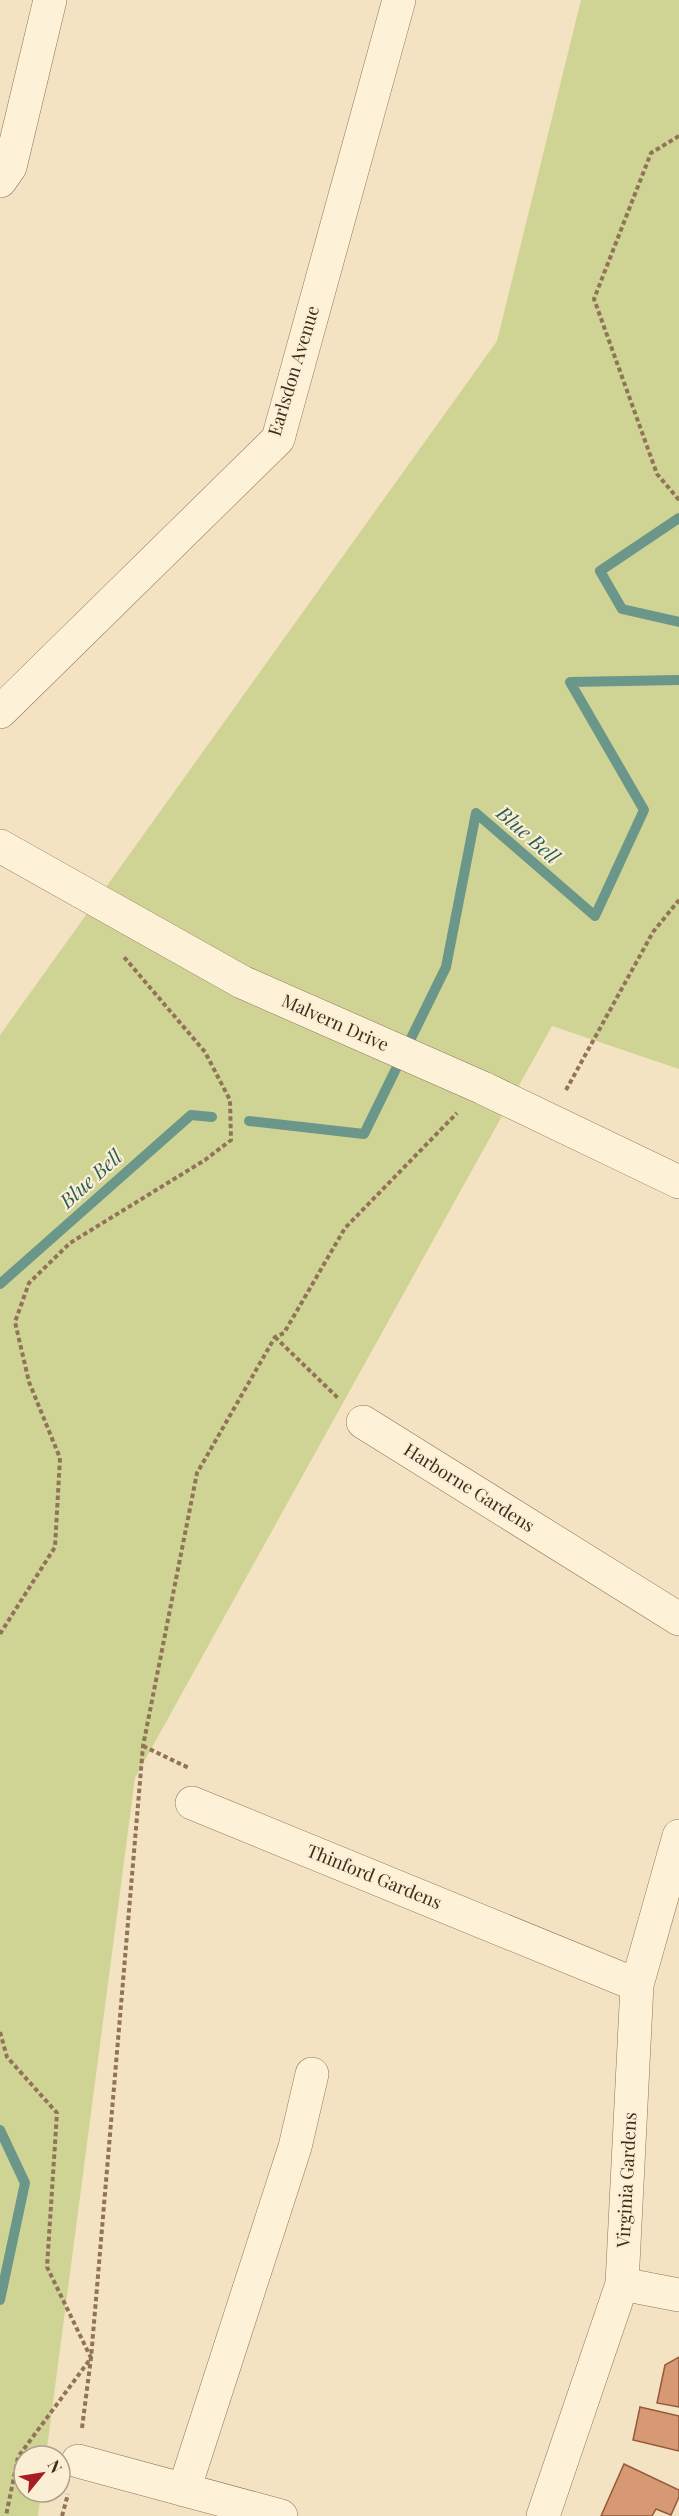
<svg xmlns="http://www.w3.org/2000/svg" width="679" height="2516" viewBox="0 0 679 2516" font-family="'Playfair Display',serif">
	<style>
		.green { fill: #cfd495 }
		.lines { fill: none; stroke-linecap: round; stroke-linejoin: round }
		.stream { stroke: #6b968a; stroke-width: 10 }
		.building { fill: #d79974; stroke: #945a39; stroke-width: 1.5 }
		.minor-casing { stroke: #917457; stroke-width: 34 }
		.path { stroke: #917457; stroke-width: 4; stroke-dasharray: 4.5 3; stroke-linecap: butt }
		.minor { stroke: #fdf1d8; stroke-width: 33 }
		.labels { text-anchor: middle; stroke-width: 4.5; stroke-linejoin: round; paint-order: stroke }
		.street-label { font-size: 18px; fill: #3f2c1d; stroke: #faeed4 }
		.water-label { font-size: 20px; font-style: italic; fill: #2a615b; stroke: #faeed4 }
	</style>
	<rect width="100%" height="100%" fill="#f4e3c3"/>
	<path class="green" d="M581,0H679V1069L552,1026L135,1778L46,2456H24V2492H41L38,2516H0V1035L497,341Z"/>
	<g class="lines">
		<path class="stream" d="M679,518L600,571L622,609L679,622
			M249,1121L364,1134L446,967L476,813L595,916L644,810L570,682L679,680
			M0,1284L191,1115L212,1117
			M0,2130L25,2183L0,2300"/>
	</g>
	<path class="building" d="M679,2357V2407L657,2403L665,2365Z
		M640,2407L679,2416V2451L633,2440Z
		M624,2464L679,2490V2497L671,2515L656,2509L652,2516H601Z"/>
	<g class="lines">
		<defs>
			<path id="minor" d="M0,181L10,167L50,0
				M0,712L278,439L399,0
				M0,846L242,982L483,1088L679,1182
				M363,1422L679,1619
				M192,1803L637,1985
				M622,2284L679,2295
				M78,2461L281,2516
				M184,2490L295,2147L312,2074
				M543,2516L622,2284L637,1985L679,1836"/>
		</defs>
		<use href="#minor" class="minor-casing"/>
		<path class="path" d="M679,136L651,153L594,299L657,474L679,500
			M566,1090L653,932L679,900
			M275,1337L339,1399
			M0,1634L55,1547L60,1458L29,1382L15,1322L29,1283L70,1243L205,1160L231,1140L230,1100L205,1052L124,957
			M143,1746L189,1768
			M0,2032L7,2057L57,2113L47,2267L91,2358L18,2457L6,2516
			M82,2428L91,2358L143,1746L197,1473L275,1337L284,1333L345,1228L457,1113
			M62,2516L68,2494"/>
		<use href="#minor" class="minor"/>
	</g>
	<g class="labels">
		<g class="street-label">
			<text transform="translate(294 371) rotate(-73)" y="6">Earlsdon Avenue</text>
			<text transform="translate(335 1023) rotate(24)" y="6">Malvern Drive</text>
			<text transform="translate(469 1488) rotate(32)" y="6">Harborne Gardens</text>
			<text transform="translate(374 1877) rotate(22)" y="6">Thinford Gardens</text>
			<text transform="translate(627 2180) rotate(-87)" y="6">Virginia Gardens</text>
		</g>
		<g class="water-label">
			<text transform="translate(528 835) rotate(41)" y="7">Blue Bell</text>
			<text transform="translate(91 1179) rotate(-42)" y="7">Blue Bell</text>
		</g>
	</g>
	<g transform="translate(42 2474) rotate(60)"><circle r="28" fill="#faeed4" stroke="#afa08b" stroke-width="1.5"/>
	<path d="M0-4.5L10 22L0 15L-10 22Z" fill="#a91e25"/>
	<text y="-9" font-size="16" font-weight="bold" text-anchor="middle" fill="#3f2c1d">N</text>
	</g>
</svg>
